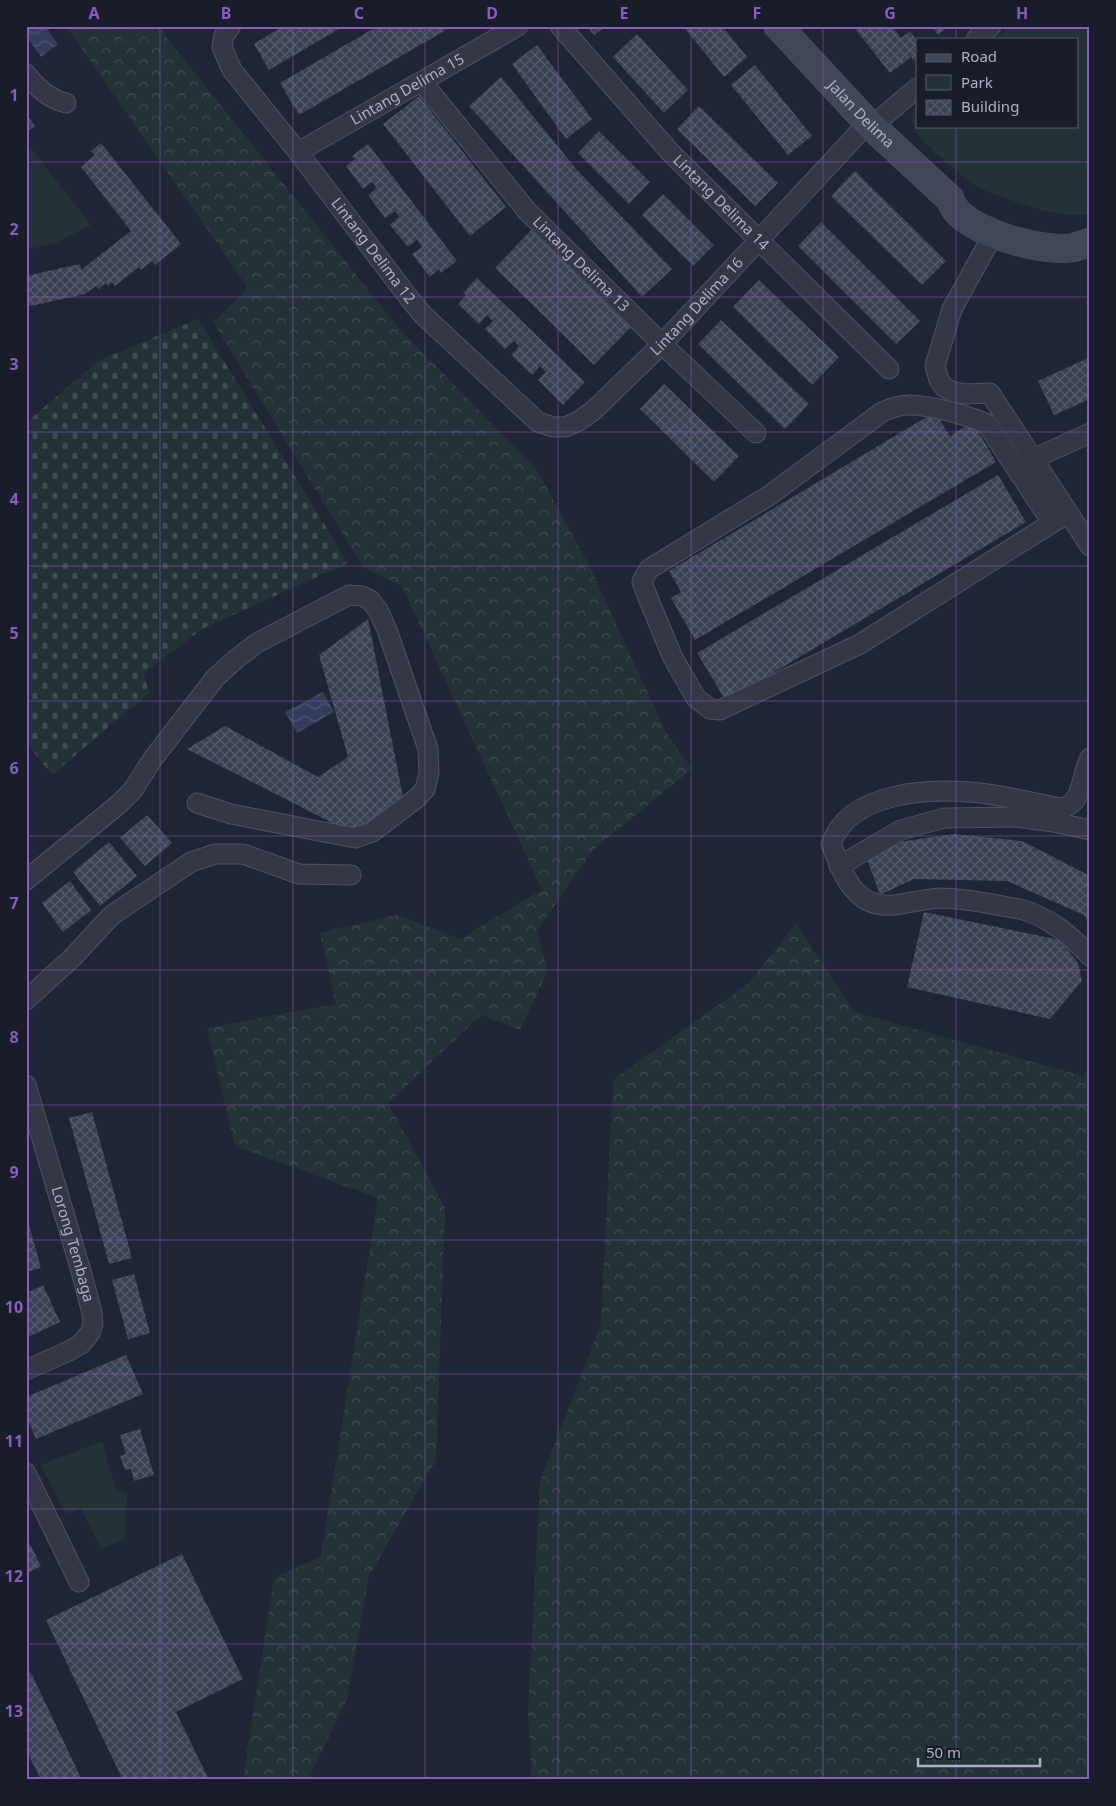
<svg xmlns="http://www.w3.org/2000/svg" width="1116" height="1806" viewBox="0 0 1116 1806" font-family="'Noto Sans',sans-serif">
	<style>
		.forest { fill: url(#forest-crowns) }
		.cemetery { fill: url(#cemetery-stones) }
		.park { fill: #233237 }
		.water { fill: url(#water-waves) }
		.building { fill: url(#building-cross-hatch) }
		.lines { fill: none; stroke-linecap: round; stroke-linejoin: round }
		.street-casing { stroke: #4e5261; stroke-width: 21 }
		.secondary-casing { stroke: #4e5261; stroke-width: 29 }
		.street { stroke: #333746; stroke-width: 19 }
		.secondary { stroke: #414658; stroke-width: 28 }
		.grid { fill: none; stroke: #8c5bc0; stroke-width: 1; stroke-opacity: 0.55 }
		.labels { text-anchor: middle; stroke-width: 4; stroke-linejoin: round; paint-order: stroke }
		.street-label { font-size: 15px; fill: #adb1c3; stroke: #191d2a }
		.neatline { fill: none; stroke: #8c5bc0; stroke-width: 2 }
		.grid-label { font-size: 16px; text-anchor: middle; font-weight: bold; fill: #8c5bc0 }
	</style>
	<defs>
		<pattern id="forest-crowns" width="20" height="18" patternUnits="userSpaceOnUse" patternTransform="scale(1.25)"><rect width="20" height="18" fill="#233237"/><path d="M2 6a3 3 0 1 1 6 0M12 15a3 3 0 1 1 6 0" fill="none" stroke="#404d52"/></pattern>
		<pattern id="cemetery-stones" width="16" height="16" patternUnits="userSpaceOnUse" patternTransform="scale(1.25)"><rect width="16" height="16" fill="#233237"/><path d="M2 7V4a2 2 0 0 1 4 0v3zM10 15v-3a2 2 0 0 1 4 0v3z" fill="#404d52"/></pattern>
		<pattern id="water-waves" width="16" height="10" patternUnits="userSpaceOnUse" patternTransform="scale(1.25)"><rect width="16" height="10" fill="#343d5c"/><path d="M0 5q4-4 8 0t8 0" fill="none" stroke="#4f5772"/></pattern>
		<pattern id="building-cross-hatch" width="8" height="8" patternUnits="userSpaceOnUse" patternTransform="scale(1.25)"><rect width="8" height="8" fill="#3c4256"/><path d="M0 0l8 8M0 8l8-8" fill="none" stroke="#565b6d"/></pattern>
	</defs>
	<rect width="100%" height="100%" fill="#202535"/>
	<path class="forest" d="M66,26H162L166,37L397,326L537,470L591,569L665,731L692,769L593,850L537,931L548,971L520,1030L481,1015L388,1103L445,1208L436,1460L369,1576L347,1699L308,1780H243L274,1578L321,1556L378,1198L235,1146L207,1028L336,1004L320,933L397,915L460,939L542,890L402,586L363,567L213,322L248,288Z
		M796,923L854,1012L1083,1076L1090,1065V1780H532L528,1711L540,1482L601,1324L613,1080L749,983Z"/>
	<path class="cemetery" d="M198,319L348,563L202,629L144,673L149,693L52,775L26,742V423L98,361Z"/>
	<path class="park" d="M1010,26H1090V214C1059,218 1028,207 1000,196C993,193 984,191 978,187C962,177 947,164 933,150C919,137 905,126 917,105V126H1077V39H995Z
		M31,148L91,225L55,243L26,250V152Z
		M102,1441L116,1490L127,1493L125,1539L101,1549L81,1508L66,1514L41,1465Z"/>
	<path class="water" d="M29,26H45L58,44L41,57L26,36V28Z
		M323,692L334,712L297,733L285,712Z"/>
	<path class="building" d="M283,26H344L269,70L254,44Z
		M378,26H453L299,115L280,83Z
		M587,26H606L594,35Z
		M683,26H722L747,57L724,77Z
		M853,26H892L901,38L910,31L917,40V59L914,61L911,57L890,73Z
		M932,26H949L938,35Z
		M637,34L688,90L664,113L613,57Z
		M537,45L592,119L566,139L512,64Z
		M755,65L812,136L788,155L731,85Z
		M501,77L577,170L672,269L642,297L469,106Z
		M419,96L506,207L470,236L383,124Z
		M699,106L778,183L755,206L677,129Z
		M26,114L35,126L26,132Z
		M599,131L650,182L629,204L578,153Z
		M101,143L181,244L155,265L152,261L141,270L139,267L115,286L112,282L108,286L106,283L99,289L96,286L85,294L26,307V276L80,264L81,270L131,231L81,167L95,155L91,151Z
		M368,144L457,261L441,273L439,269L430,277L412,254L422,247L417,240L408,247L390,225L399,217L395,211L385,218L368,195L377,188L375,185L372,182L363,189L346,166L355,159L352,156Z
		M855,171L946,261L922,285L831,196Z
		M663,194L714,245L693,266L642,215Z
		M821,222L920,321L896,344L798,246Z
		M531,230L631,327L594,365L495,268Z
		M477,278L585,382L563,405L538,380L546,372L540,366L532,375L511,355L519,346L514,341L505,349L485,329L493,321L487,315L479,324L458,304L466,295L463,293Z
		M759,280L839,357L812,385L733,307Z
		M721,320L809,404L785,429L698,344Z
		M1090,357V399L1054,415L1038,381Z
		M664,384L739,456L714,482L640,409Z
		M935,412L950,436L973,422L996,462L695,640L671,598L681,592L669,571Z
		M998,475L1026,522L726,701L697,653Z
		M368,619L405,807L360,837L187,749L225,726L318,777L348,757L319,655Z
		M147,815L172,843L145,866L120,838Z
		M954,834L1022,841L1090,876V924L1084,915L1007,881L914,879L880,895L867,859L899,842Z
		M109,842L137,876L100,906L73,872Z
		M70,881L91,910L63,932L42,903Z
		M924,912L1060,940L1078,963L1082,981L1050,1019L907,987Z
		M92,1112L132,1258L109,1264L69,1118Z
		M26,1214L41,1268L26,1272Z
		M134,1274L150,1333L128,1339L112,1280Z
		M43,1285L60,1322L26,1338V1293Z
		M126,1355L143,1394L36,1439L26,1416V1397Z
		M140,1429L154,1475L134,1481L131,1469L125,1470L120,1456L126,1454L120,1435Z
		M26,1536L41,1566L26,1574Z
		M182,1554L243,1679L176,1712L209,1780H123L46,1620Z
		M26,1665L34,1679L82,1780H40L38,1774L26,1750Z"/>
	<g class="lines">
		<defs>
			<g id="street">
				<path id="s1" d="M231,26L224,35L222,47L232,70L298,152L409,298L423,315L538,422L553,427H565L577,422L593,411L662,344L868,123"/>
				<path id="s2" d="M560,26L670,152L889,369"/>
				<path d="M976,39L991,26"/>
				<path d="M26,74C37,88 49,99 66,103"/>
				<path id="s3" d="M422,82L527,211L662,344L756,433"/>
				<path d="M872,126L917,88"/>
				<path id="s4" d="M298,152L518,26"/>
				<path d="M994,233L952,309L935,366L939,380L944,387L953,392L966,394L990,393L1090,546"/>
				<path d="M1033,459L1090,433"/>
				<path d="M1052,523L987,424C971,416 926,404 908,405C899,405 891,408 882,412L770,495L649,569L642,581L644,588L672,656L696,698L710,709L720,710L860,644L1052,523L1068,513"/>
				<path d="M1090,758C1080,775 1084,806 1060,808C1034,803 1007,796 980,793C933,788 850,790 831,844C843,874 854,909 894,905C909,903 924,899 940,898C967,898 994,905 1020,909C1049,917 1070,935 1090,956"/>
				<path d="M839,866L901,830L944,818L1015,817L1054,822L1090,830"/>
				<path d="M26,880L119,804L133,790L152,760L215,678L236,659L257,643L349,595L362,596L370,600L378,610L387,630L428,749L429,773L425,789L417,798L372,832L355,838L231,814L197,803"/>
				<path d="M26,1000L72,958L112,915L191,862L215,854H243L299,874L351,875"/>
				<path id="s5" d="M26,1085L81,1271L92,1313L93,1324L90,1333L81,1344L69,1351L26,1370"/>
				<path d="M26,1473L79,1582"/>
			</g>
			<g id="secondary">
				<path id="s6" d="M778,26L868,123L950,199C951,202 953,206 955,209C973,233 1042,252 1071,248C1077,247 1084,244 1090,242"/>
			</g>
		</defs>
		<use href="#street" class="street-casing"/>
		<use href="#secondary" class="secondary-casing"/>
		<use href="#street" class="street"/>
		<use href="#secondary" class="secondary"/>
	</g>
	<path class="grid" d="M160,26V1780M293,26V1780M425,26V1780M558,26V1780M691,26V1780M823,26V1780M956,26V39M956,126V1780M26,162H1090M26,297H1090M26,432H1090M26,566H1090M26,701H1090M26,836H1090M26,970H1090M26,1105H1090M26,1240H1090M26,1374H1090M26,1509H1090M26,1644H1090"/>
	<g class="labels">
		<g class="street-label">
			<text dy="5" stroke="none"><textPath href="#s4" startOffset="126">Lintang Delima 15</textPath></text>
			<text dy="5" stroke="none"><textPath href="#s6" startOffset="121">Jalan Delima</textPath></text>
			<text dy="5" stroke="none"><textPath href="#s2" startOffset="239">Lintang Delima 14</textPath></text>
			<text dy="5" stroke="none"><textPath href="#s1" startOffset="278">Lintang Delima 12</textPath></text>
			<text dy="5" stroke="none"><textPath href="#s3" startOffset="242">Lintang Delima 13</textPath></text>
			<text dy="5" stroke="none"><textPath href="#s1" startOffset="724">Lintang Delima 16</textPath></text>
			<text dy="5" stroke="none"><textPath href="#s5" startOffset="166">Lorong Tembaga</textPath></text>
		</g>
	</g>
	<rect width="1116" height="1806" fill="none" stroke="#191d2a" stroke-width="55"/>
	<rect x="916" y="38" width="162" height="90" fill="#191d2a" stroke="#545867"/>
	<rect x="926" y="54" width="25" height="8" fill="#414658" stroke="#545867"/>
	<text x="961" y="62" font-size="15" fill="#adb1c3">Road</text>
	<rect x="926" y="75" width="25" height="15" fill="#233237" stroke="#545867"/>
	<text x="961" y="88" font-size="15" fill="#adb1c3">Park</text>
	<rect x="926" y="100" width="25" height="15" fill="url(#building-cross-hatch)" stroke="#545867"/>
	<text x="961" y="112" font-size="15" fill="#adb1c3">Building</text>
	<path d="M918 1758v8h122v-8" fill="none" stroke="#adb1c3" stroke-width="2.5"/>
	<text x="926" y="1758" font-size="15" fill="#adb1c3" stroke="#191d2a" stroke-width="4" paint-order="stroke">50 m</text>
	<rect x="28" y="28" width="1060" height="1750" class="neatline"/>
	<g class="grid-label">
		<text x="94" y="19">A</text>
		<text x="226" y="19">B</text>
		<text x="359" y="19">C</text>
		<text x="492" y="19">D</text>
		<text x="624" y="19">E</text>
		<text x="757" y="19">F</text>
		<text x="890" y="19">G</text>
		<text x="1022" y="19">H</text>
		<text x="14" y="101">1</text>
		<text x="14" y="235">2</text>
		<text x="14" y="370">3</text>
		<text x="14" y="505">4</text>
		<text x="14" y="639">5</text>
		<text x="14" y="774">6</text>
		<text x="14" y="909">7</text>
		<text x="14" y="1043">8</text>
		<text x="14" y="1178">9</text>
		<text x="14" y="1313">10</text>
		<text x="14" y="1447">11</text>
		<text x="14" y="1582">12</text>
		<text x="14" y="1717">13</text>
	</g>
</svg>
